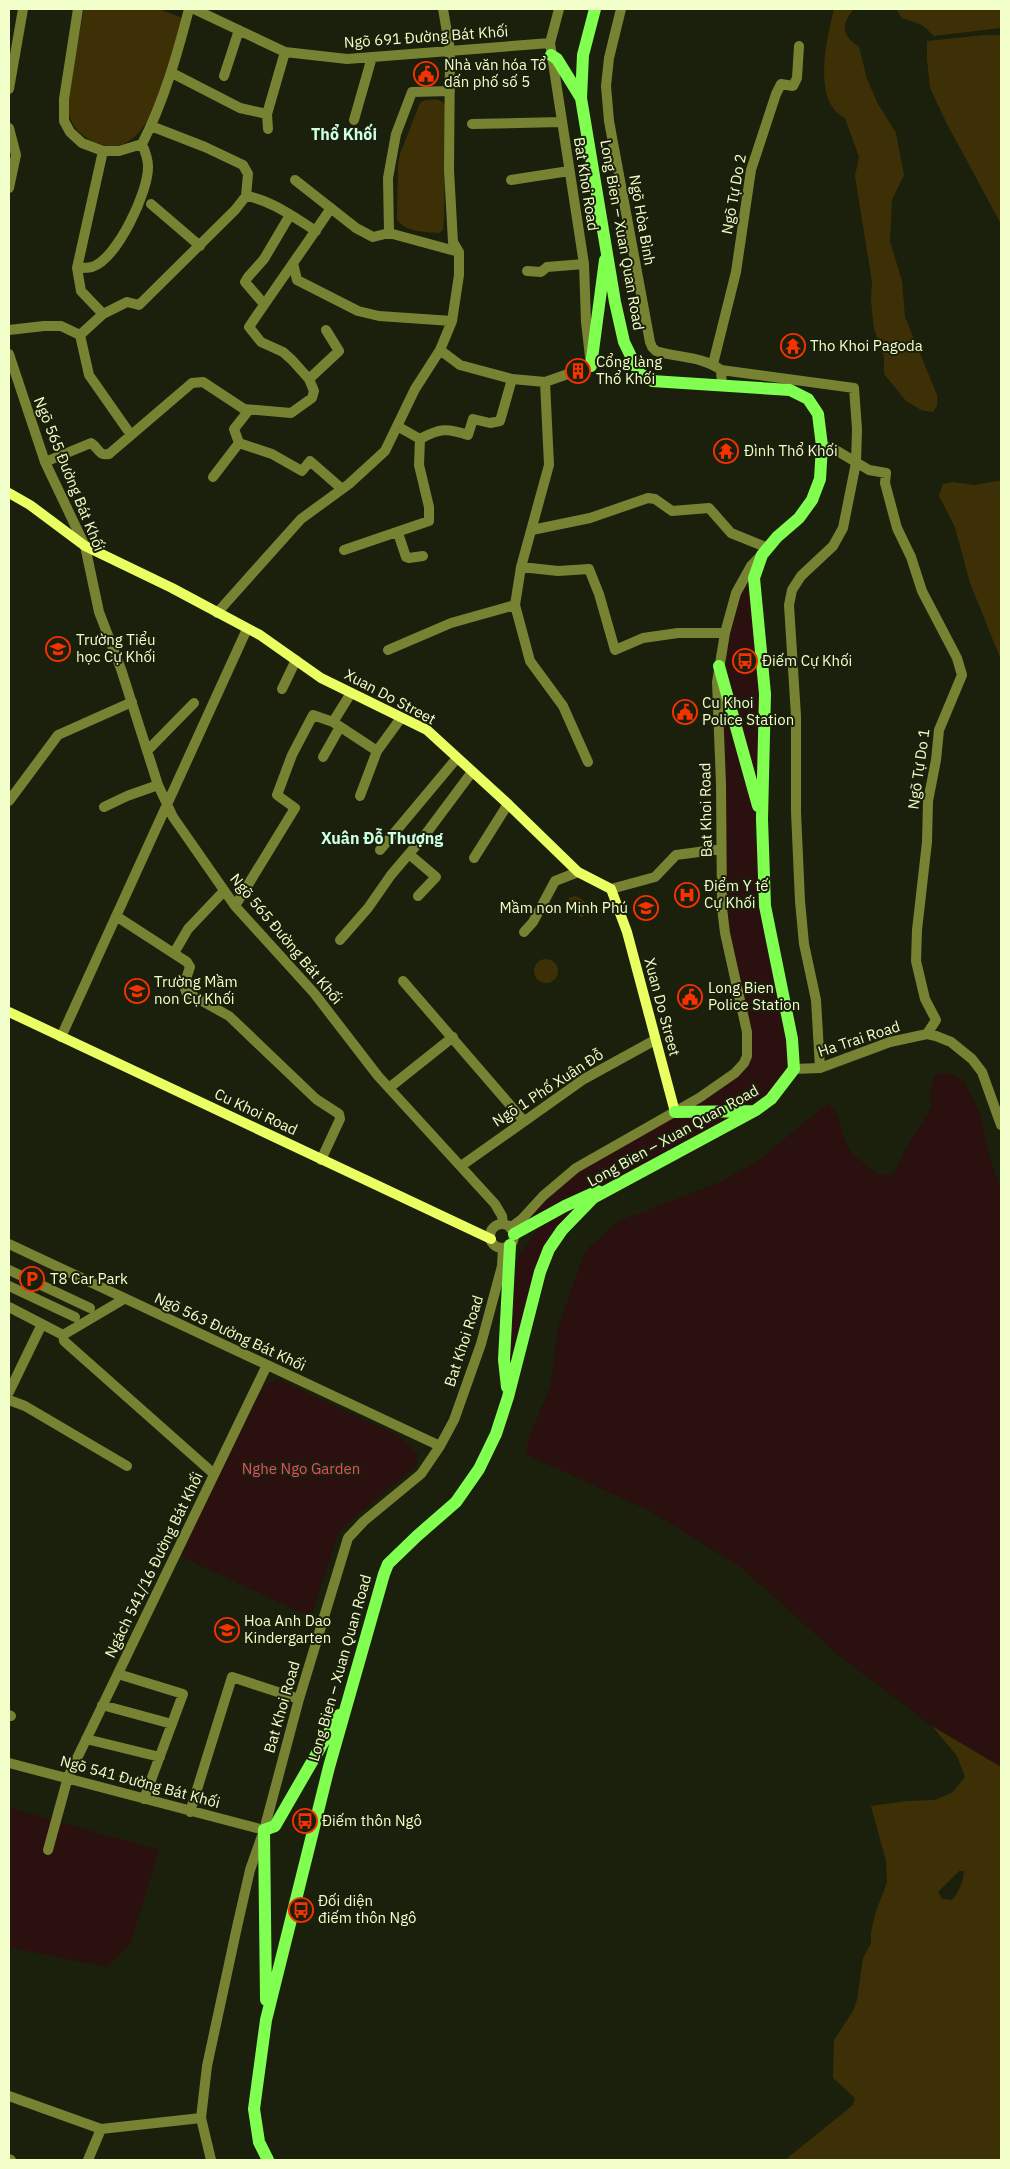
<svg xmlns="http://www.w3.org/2000/svg" width="1010" height="2169" viewBox="0 0 1010 2169" font-family="'IBM Plex Sans',sans-serif">
	<style>
		.green { fill: #2a100e }
		.water { fill: #3e3006; fill-rule: evenodd }
		.lines { fill: none; stroke-linecap: round; stroke-linejoin: round }
		.street { stroke: #778233; stroke-width: 10 }
		.secondary { stroke: #eaff61; stroke-width: 10 }
		.primary { stroke: #80ff51; stroke-width: 12 }
		.labels { text-anchor: middle; stroke-width: 4; stroke-linejoin: round; paint-order: stroke }
		.street-label { font-size: 15px; fill: #f3ffca; stroke: #1a200b }
		.poi-label { font-size: 15px; fill: #f3ffca; stroke: #1a200b; text-anchor: start }
		.park-label { font-size: 15px; fill: #e74e64; stroke: #1a200b }
		.neighbourhood-label { font-size: 16px; font-weight: bold; fill: #ccffe4; stroke: #1a200b }
	</style>
	<rect width="100%" height="100%" fill="#1a200b"/>
	<path class="green" d="M750,579L759,700V791L729,684C724,650 731,608 750,579Z
		M724,705L755,810V837L758,853L763,925L768,957L784,1015L789,1058L785,1073L759,1106H690C714,1091 747,1080 753,1050L728,928L726,905L723,708Z
		M937,1073L950,1074L963,1080L980,1113L989,1155L1001,1190V1767L932,1726L837,1654L742,1568L650,1511L525,1454L533,1427L551,1385L557,1331L585,1251L619,1221L720,1182L758,1161L828,1103L838,1116L844,1139L852,1154L877,1174H894L904,1152L932,1106C928,1093 930,1085 937,1073Z
		M738,1116L618,1178L601,1186L578,1192L529,1219C553,1177 627,1144 668,1121L679,1117Z
		M586,1200L565,1223L510,1364V1350L517,1259L538,1229Z
		M278,1379L401,1437L418,1454L416,1466L343,1527L338,1534L311,1617L180,1556L259,1394L268,1383Z
		M9,1808L159,1850L130,1945L106,1967L9,1947Z"/>
	<path class="water" d="M84,9H159L182,18C172,53 153,167 97,143C84,138 72,129 69,114C65,93 80,33 84,9Z
		M834,9H854C840,25 842,35 859,47L867,79L878,104L896,133L904,175L892,200L890,241L902,281L905,317L937,395V406L933,412L921,410L906,401L884,374V357L874,329L871,300L872,282L855,176L859,157L845,118C811,101 827,38 834,9Z
		M896,9H1001V28L934,36L922,25L902,18Z
		M984,35H1001V224L946,122L930,88L927,59V41Z
		M425,100C434,99 443,98 446,108L444,218L443,230L439,233C426,232 405,232 397,220L398,164L400,154L420,103Z
		M997,481H1001V660L970,583L955,527L939,496L943,484L952,482L975,485Z
		M575,896C587,899 591,910 581,918L568,898Z
		M534 971a12 12 0 1 1 24 0a12 12 0 1 1-24 0Z
		M932,1726L1001,1767V2160H785L853,2105L855,2098L833,2078L834,2040L853,2011L857,2000L863,1958L871,1943V1932L876,1911L887,1883L886,1861L871,1806L907,1801L935,1800L953,1792L965,1777L957,1756ZM959,1871H964C964,1880 959,1893 952,1900L942,1899L938,1892Z"/>
	<g class="lines">
		<path class="street" d="M78,9L64,99V121L70,132L82,143L103,151H119L142,144C164,101 177,55 189,9
			M194,9L285,52L347,59L550,43
			M621,9L609,58L606,86L609,121L650,342L652,347L656,351C678,358 702,356 721,370L722,386
			M172,73L240,108L267,114
			M224,76L239,30
			M9,89L23,9
			M450,91L412,92L396,134L388,178L389,233L459,252
			M354,120L372,57
			M472,124L561,122
			M151,126L205,147L243,165L248,174L246,196C271,200 295,218 316,231
			M9,128L16,155L9,188
			M268,129L267,114L285,52
			M295,180L356,228L373,237L389,233
			M511,180L569,171
			M151,204L200,246
			M293,263L297,280L358,311L379,316L452,321
			M77,268C81,268 87,268 92,267C117,259 149,191 148,166C148,158 145,151 142,144
			M527,271L541,272L547,267L584,264
			M264,304L245,282L248,277L264,259L290,215
			M103,314L81,291L77,268L103,151
			M9,330L44,326H61L80,335
			M440,350L460,365L512,379L545,382L591,366L586,322L584,264L550,43L559,9
			M9,354L45,462L85,546L99,612L121,669L158,785L173,817L235,906L314,993L378,1076L495,1204L502,1216L503,1224
			M713,364L736,272L751,170L776,94L781,84L793,86L797,78L799,46
			M721,370L854,388L857,429L856,463L843,528L833,546L801,576L792,590L789,605L796,716V812L800,901L804,944L816,1000L820,1068
			M309,379L339,351L326,330
			M249,410L234,429L239,443L272,454L302,471L310,461L342,489
			M131,435L89,375L80,335L103,314L127,302L139,305L235,210L246,196
			M420,439C440,428 447,428 468,435L473,419L490,423L500,421L512,379
			M822,446L834,449L869,470L886,473L885,483L897,528L911,557L922,591L957,658L962,675L939,730L936,760L928,801L927,842L917,930L916,961L925,999L936,1020L927,1034
			M45,462L91,443C99,448 98,456 109,454L192,383L203,382L244,409L291,413L312,398L314,391L309,379L292,360L283,352L261,342L249,327C276,287 304,248 331,208
			M213,477L239,443
			M398,533L406,557L409,558L423,556
			M344,550L429,521V507L419,465L420,439L397,426
			M521,567L558,571L589,569L599,594L615,650L643,638L678,633H725
			M515,605L530,661L563,706L588,762
			M217,613L301,519L349,484L385,451L415,389L440,350L452,321L459,275V252L453,242L449,170L450,50L443,9
			M388,650L451,623L515,605L521,567L549,465L545,382
			M282,689L296,660
			M333,722L377,751
			M147,751L194,703
			M323,757L340,727
			M360,796L377,751L401,718
			M9,801L58,735L132,702
			M104,807L127,796L158,785
			M380,850L457,758
			M409,854L436,877L418,896
			M474,858L508,804
			M611,889L655,877L676,855L721,849
			M235,906L295,808L277,795L292,755L313,715L333,722L351,693
			M116,916L187,962L190,967L184,985L186,992L229,1016L316,1099L339,1114L340,1119L321,1160
			M524,932L533,922L555,881L578,872
			M340,940L368,908L391,875L425,835L472,772
			M174,953L188,929L224,891
			M403,981L523,1120
			M61,1037L247,629
			M794,1069L820,1068L890,1042L927,1034L936,1036L951,1042L972,1059L982,1072L1001,1125
			M389,1088L453,1037
			M461,1166L584,1079L655,1040
			M490 1236a12 12 0 1 1 24 0a12 12 0 1 1-24 0Z
			M510,1228L522,1219L543,1196L576,1168L699,1098L735,1073L744,1063L747,1056V1032L725,933L722,908L721,784L717,682L725,633L736,593L751,566L768,548L731,533L709,508L672,511L655,499L648,498L590,518L532,530
			M9,1244L440,1446
			M9,1270L90,1308
			M9,1286L75,1317
			M9,1307L63,1335
			M63,1335L64,1341L214,1474
			M63,1335L124,1299
			M9,1392L42,1324
			M9,1400L25,1406L127,1466
			M118,1674L183,1694L144,1799
			M102,1705L172,1724
			M9,1715L11,1716
			M86,1739L160,1757
			M9,1763L264,1830
			M190,1812L232,1677L299,1699
			M48,1850L68,1777L267,1365
			M9,2096L101,2129L201,2118
			M9,2159L11,2160
			M88,2160L101,2129
			M211,2160L201,2118L207,2066L237,1927L250,1870L264,1830L299,1699L348,1538L364,1521L421,1474L440,1446L454,1420L481,1344L502,1266L503,1248"/>
		<path class="secondary" d="M9,493L30,505L85,546L172,588L260,635L321,678L427,730L508,804L578,872L611,889L627,932L675,1112
			M9,1012L491,1239"/>
		<path class="primary" d="M551,55L557,59L581,98
			M591,366L605,260
			M719,666L758,806
			M675,1112L754,1111
			M514,1234L565,1206L598,1191
			M507,1387L504,1360L510,1245
			M266,2000L264,1830L275,1826L339,1715
			M268,2160L259,2142L254,2109L266,2020L329,1767L384,1574L388,1564L417,1536L456,1502L479,1469L496,1434L508,1397L540,1272L549,1249L562,1230L593,1198L756,1110L771,1099L794,1069L792,1039L765,906L762,819L765,694L754,578L762,555L777,537L799,518L812,500L820,479L822,446L818,414L808,399L790,390L652,381L639,373L624,342L615,302L581,98L583,55L595,9"/>
	</g>
	<defs>
		<symbol id="civic-ring" viewBox="-11 -11 22 22"><circle r="9.5" fill="#1a200b" stroke="#f53200" stroke-width="1.5"/><path d="M-.6-6.5H3V-4.5H.6V-3L4-1V1h2V6H-6V1h2V-1L-.6-3ZM-1.2 2.5V6h2.4V2.5Z" fill="#f53200"/></symbol>
		<symbol id="temple-ring" viewBox="-11 -11 22 22"><circle r="9.5" fill="#1a200b" stroke="#f53200" stroke-width="1.5"/><path d="M0-6L5-2H3V0L6.5 2.5H4V6H1.5V3h-3V6H-4V2.5H-6.5L-3 0V-2H-5Z" fill="#f53200"/></symbol>
		<symbol id="building-ring" viewBox="-11 -11 22 22"><circle r="9.5" fill="#1a200b" stroke="#f53200" stroke-width="1.5"/><path d="M-4-6H4V6H1V3H-1V6H-4ZM-2.5-4.3h1.7v1.8h-1.7ZM.8-4.3h1.7v1.8H.8ZM-2.5-1h1.7V.8h-1.7ZM.8-1h1.7V.8H.8Z" fill="#f53200"/></symbol>
		<symbol id="school-ring" viewBox="-11 -11 22 22"><circle r="9.5" fill="#1a200b" stroke="#f53200" stroke-width="1.5"/><path d="M0-5L7-2L0 1L-7-2ZM-4 1L0 2.5L4 1V4Q0 6-4 4Z" fill="#f53200"/></symbol>
		<symbol id="bus-ring" viewBox="-11 -11 22 22"><circle r="9.5" fill="#1a200b" stroke="#f53200" stroke-width="1.5"/><path d="M-5-6H5V4H4V6H2V4H-2V6H-4V4H-5ZM-3.5-4V0h7V-4ZM-3.5 1.2v1.5H-2V1.2ZM2 1.2v1.5H3.5V1.2Z" fill="#f53200"/></symbol>
		<symbol id="hospital-ring" viewBox="-11 -11 22 22"><circle r="9.5" fill="#1a200b" stroke="#f53200" stroke-width="1.5"/><path d="M-5-5h3v3.5h4V-5h3V5h-3V1.5h-4V5h-3Z" fill="#f53200"/></symbol>
		<symbol id="parking-ring" viewBox="-11 -11 22 22"><circle r="9.5" fill="#1a200b" stroke="#f53200" stroke-width="1.5"/><path d="M-3.5-5.5H1a3.5 3.5 0 0 1 0 7H-1V5.5H-3.5ZM-1-3.4V-.6H.8a1.4 1.4 0 0 0 0-2.8Z" fill="#f53200"/></symbol>
	</defs>
	<g fill-rule="evenodd">
		<use href="#civic-ring" x="412" y="60" width="28" height="28"/>
		<use href="#temple-ring" x="779" y="332" width="28" height="28"/>
		<use href="#building-ring" x="564" y="357" width="28" height="28"/>
		<use href="#temple-ring" x="712" y="437" width="28" height="28"/>
		<use href="#school-ring" x="44" y="635" width="28" height="28"/>
		<use href="#bus-ring" x="731" y="647" width="28" height="28"/>
		<use href="#civic-ring" x="671" y="698" width="28" height="28"/>
		<use href="#hospital-ring" x="673" y="881" width="28" height="28"/>
		<use href="#school-ring" x="632" y="894" width="28" height="28"/>
		<use href="#school-ring" x="123" y="977" width="28" height="28"/>
		<use href="#civic-ring" x="676" y="983" width="28" height="28"/>
		<use href="#parking-ring" x="18" y="1265" width="28" height="28"/>
		<use href="#school-ring" x="213" y="1616" width="28" height="28"/>
		<use href="#bus-ring" x="291" y="1807" width="28" height="28"/>
		<use href="#bus-ring" x="287" y="1896" width="28" height="28"/>
	</g>
	<g class="labels">
		<g class="street-label">
			<text transform="translate(426 37) rotate(-4)" y="5">Ngõ 691 Đường Bát Khối</text>
			<text transform="translate(586 184) rotate(81)" y="5">Bat Khoi Road</text>
			<text transform="translate(734 194) rotate(-80)" y="5">Ngõ Tự Do 2</text>
			<text transform="translate(642 220) rotate(80)" y="5">Ngõ Hòa Bình</text>
			<text transform="translate(622 235) rotate(80)" y="5">Long Bien – Xuan Quan Road</text>
			<text transform="translate(69 474) rotate(68)" y="5">Ngõ 565 Đường Bát Khối</text>
			<text transform="translate(390 697) rotate(28)" y="5">Xuan Do Street</text>
			<text transform="translate(919 769) rotate(-82)" y="5">Ngõ Tự Do 1</text>
			<text transform="translate(706 810) rotate(-91)" y="5">Bat Khoi Road</text>
			<text transform="translate(286 939) rotate(50)" y="5">Ngõ 565 Đường Bát Khối</text>
			<text transform="translate(662 1007) rotate(75)" y="5">Xuan Do Street</text>
			<text transform="translate(859 1039) rotate(-18)" y="5">Ha Trai Road</text>
			<text transform="translate(548 1088) rotate(-33)" y="5">Ngõ 1 Phố Xuân Đỗ</text>
			<text transform="translate(256 1112) rotate(25)" y="5">Cu Khoi Road</text>
			<text transform="translate(673 1136) rotate(-29)" y="5">Long Bien – Xuan Quan Road</text>
			<text transform="translate(230 1332) rotate(25)" y="5">Ngõ 563 Đường Bát Khối</text>
			<text transform="translate(464 1341) rotate(-72)" y="5">Bat Khoi Road</text>
			<text transform="translate(154 1565) rotate(-64)" y="5">Ngách 541/16 Đường Bát Khối</text>
			<text transform="translate(340 1668) rotate(-74)" y="5">Long Bien – Xuan Quan Road</text>
			<text transform="translate(282 1707) rotate(-74)" y="5">Bat Khoi Road</text>
			<text transform="translate(140 1782) rotate(15)" y="5">Ngõ 541 Đường Bát Khối</text>
		</g>
		<g class="poi-label">
			<text x="444" y="70">Nhà văn hóa Tổ<tspan x="444" dy="17">dấn phố số 5</tspan></text>
			<text x="810" y="351">Tho Khoi Pagoda</text>
			<text x="596" y="367">Cổng làng<tspan x="596" dy="17">Thổ Khối</tspan></text>
			<text x="744" y="456">Đình Thổ Khối</text>
			<text x="76" y="645">Trường Tiểu<tspan x="76" dy="17">học Cự Khối</tspan></text>
			<text x="762" y="666">Điếm Cự Khối</text>
			<text x="702" y="708">Cu Khoi<tspan x="702" dy="17">Police Station</tspan></text>
			<text x="704" y="891">Điểm Y tế<tspan x="704" dy="17">Cự Khối</tspan></text>
			<text x="628" y="913" text-anchor="end">Mầm non Minh Phú</text>
			<text x="154" y="987">Trường Mầm<tspan x="154" dy="17">non Cự Khối</tspan></text>
			<text x="708" y="993">Long Bien<tspan x="708" dy="17">Police Station</tspan></text>
			<text x="50" y="1284">T8 Car Park</text>
			<text x="244" y="1626">Hoa Anh Dao<tspan x="244" dy="17">Kindergarten</tspan></text>
			<text x="322" y="1826">Điếm thôn Ngô</text>
			<text x="318" y="1906">Đối diện<tspan x="318" dy="17">điếm thôn Ngô</tspan></text>
		</g>
		<g class="park-label">
			<text x="301" y="1474">Nghe Ngo Garden</text>
		</g>
		<g class="neighbourhood-label">
			<text x="344" y="140">Thổ Khối</text>
			<text x="382" y="844">Xuân Đỗ Thượng</text>
		</g>
	</g>
	<rect width="1010" height="2169" fill="none" stroke="#f3ffca" stroke-width="20"/>
</svg>
